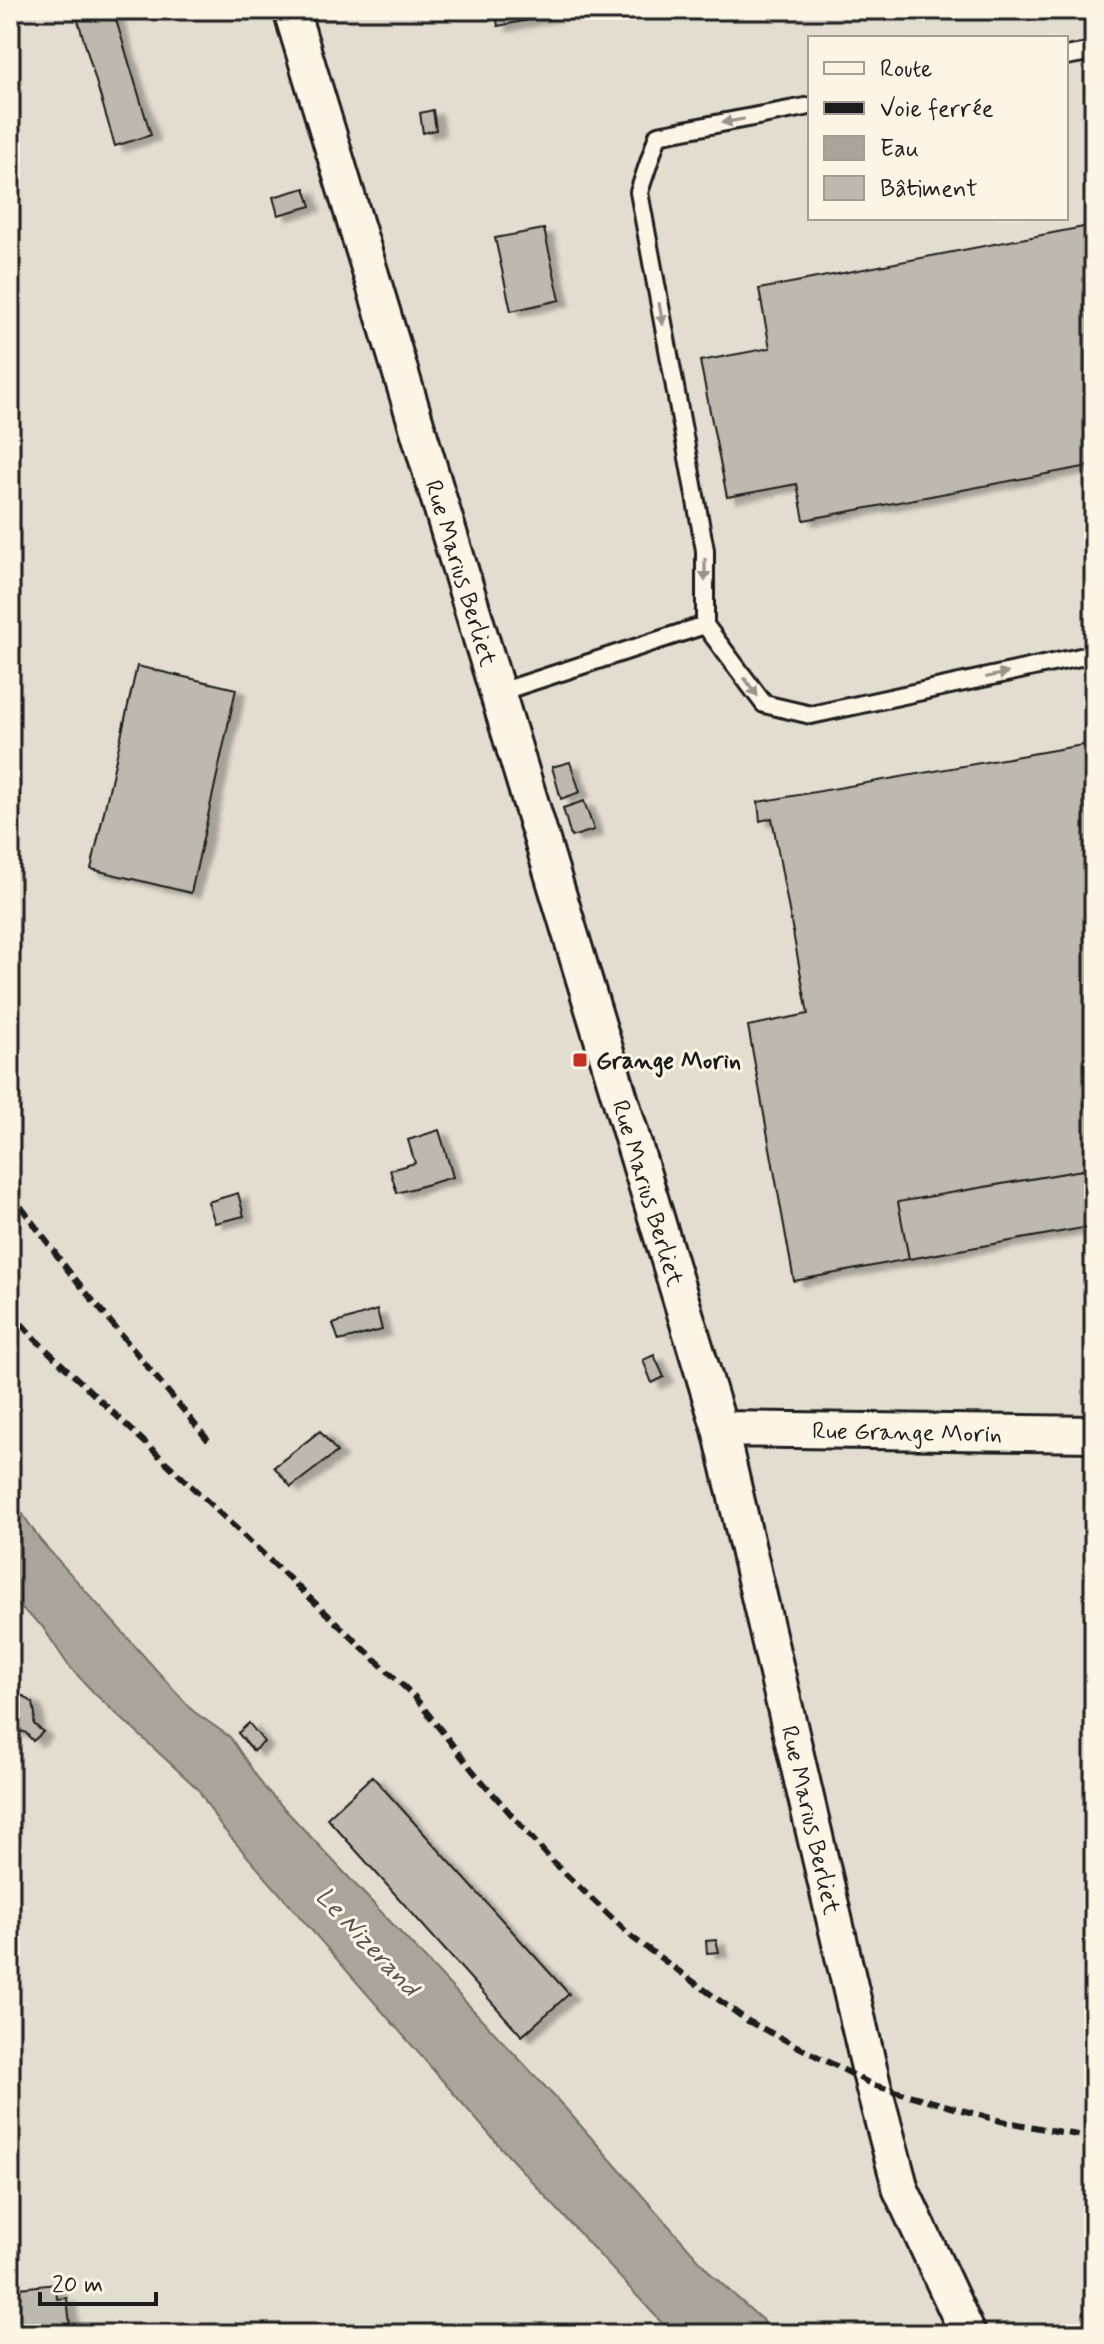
<svg xmlns="http://www.w3.org/2000/svg" width="1104" height="2344" viewBox="0 0 1104 2344" font-family="Mynerve,sans-serif">
	<style>
		.built { fill: #e3ddcf; fill-rule: evenodd }
		.water { fill: #aaa59b; stroke: #716e68; stroke-width: 2 }
		.building { fill: #beb9ae; stroke: #1c1c1c; stroke-width: 2; filter: url(#shadow) }
		.lines { fill: none; stroke-linecap: round; stroke-linejoin: round }
		.service-casing { stroke: #1c1c1c; stroke-width: 22 }
		.minor-casing { stroke: #1c1c1c; stroke-width: 40 }
		.service { stroke: #fcf5e5; stroke-width: 16 }
		.minor { stroke: #fcf5e5; stroke-width: 34 }
		.rail { stroke: #1c1c1c; stroke-width: 6; stroke-dasharray: 12 6; stroke-linecap: butt }
		.oneway { fill: #97938b }
		.poi-dot { fill: #c8321e; stroke: #fcf5e5; stroke-width: 3 }
		.labels { text-anchor: middle; stroke-width: 6; stroke-linejoin: round; paint-order: stroke }
		.street-label { font-size: 24px; fill: #1c1c1c; stroke: #fcf5e5 }
		.poi-label { font-size: 24px; font-weight: bold; fill: #1c1c1c; stroke: #fcf5e5; text-anchor: start }
		.water-label { font-size: 26px; font-style: italic; fill: #55534f; stroke: #fcf5e5 }
	</style>
	<defs>
		<filter id="shadow"><feDropShadow dx="9" dy="5" stdDeviation="2" flood-color="#0004"/></filter>
	</defs>
	<rect width="100%" height="100%" fill="#f3ecdd"/>
	<filter id="ink" filterUnits="userSpaceOnUse"><feTurbulence type="fractalNoise" baseFrequency=".0125" numOctaves="2"/><feDisplacementMap in="SourceGraphic" scale="16" xChannelSelector="R" yChannelSelector="G"/><feConvolveMatrix kernelMatrix="1 2 1 2 8 2 1 2 1" color-interpolation-filters="sRGB"/></filter>
	<g filter="url(#ink)">
		<path class="built" d="M10,10H1094V2334H10ZM810,38H1066V218H810Z"/>
		<path class="water" d="M10,1495L40,1540L193,1711L230,1737L264,1787L566,2109L713,2276L778,2334H672L503,2150L220,1825L198,1789L94,1693L68,1665L42,1626L10,1599Z"/>
		<path class="building" d="M75,10H113L151,135L115,146Z
			M495,10H579L498,26Z
			M433,110L436,130L423,133L420,113Z
			M305,188L311,206L278,215L273,197Z
			M1094,225V465L804,520L797,484L727,497L700,361L770,348L759,289Z
			M544,229L560,300L511,311L495,238Z
			M137,666L236,689L191,893L91,869Z
			M1094,743V1168L898,1202L909,1259L794,1281L748,1026L808,1014L772,818L760,821L758,802Z
			M570,762L580,792L561,799L552,767Z
			M584,801L594,830L571,837L563,808Z
			M439,1130L453,1177L397,1193L390,1170L415,1163L408,1140Z
			M1094,1168V1226L909,1259L898,1202Z
			M238,1193L244,1216L215,1223L208,1202Z
			M377,1310L382,1330L339,1341L333,1324Z
			M654,1355L664,1377L652,1383L643,1360Z
			M320,1431L337,1452L291,1487L274,1467Z
			M24,1696L33,1703L35,1714L34,1724L43,1732L33,1741L25,1732L10,1730V1698Z
			M249,1723L264,1742L253,1751L238,1733Z
			M372,1776L569,1994L522,2036L327,1818Z
			M716,1940L719,1952L707,1953L706,1941Z
			M56,2284L57,2299L67,2298L71,2334H10V2289Z"/>
		<g class="lines">
			<defs>
				<path id="service" d="M1066,56L1094,51
					M810,106L658,135L639,192L705,550V625L764,704L811,715L1094,654
					M497,693L705,625"/>
				<path id="minor" d="M291,10L720,1429L873,2085L901,2190L968,2334
					M720,1429L1094,1434"/>
			</defs>
			<use href="#service" class="service-casing"/>
			<use href="#minor" class="minor-casing"/>
			<use href="#service" class="service"/>
			<use href="#minor" class="minor"/>
			<path class="rail" d="M10,1192L67,1269L212,1445
				M10,1310L34,1338L414,1696L473,1771L552,1861L633,1938L748,2021L873,2085L1001,2121L1094,2138"/>
		</g>
		<defs><path id="oneway-solid" d="M-6-.8H1V-3.2L6.5 0L1 3.2V.8H-6Z" transform="scale(2)"/></defs>
		<g class="oneway">
			<use href="#oneway-solid" transform="translate(733 121) rotate(169)"/>
			<use href="#oneway-solid" transform="translate(661 314) rotate(80)"/>
			<use href="#oneway-solid" transform="translate(705 570) rotate(90)"/>
			<use href="#oneway-solid" transform="translate(997 675) rotate(-12)"/>
			<use href="#oneway-solid" transform="translate(751 687) rotate(54)"/>
		</g>
	</g>
	<rect class="poi-dot" x="572" y="1052" width="16" height="16" rx="4"/>
	<g class="labels">
		<g class="street-label">
			<text transform="translate(461 573) rotate(73)" y="8">Rue Marius Berliet</text>
			<text transform="translate(648 1193) rotate(73)" y="8">Rue Marius Berliet</text>
			<text transform="translate(907 1432) rotate(1)" y="8">Rue Grange Morin</text>
			<text transform="translate(811 1820) rotate(77)" y="8">Rue Marius Berliet</text>
		</g>
		<g class="poi-label">
			<text x="596" y="1068">Grange Morin</text>
		</g>
		<g class="water-label">
			<text transform="translate(368 1941) rotate(47)" y="9">Le Nizerand</text>
		</g>
	</g>
	<rect width="1104" height="2344" fill="none" stroke="#fcf5e5" stroke-width="40"/>
	<rect x="20" y="20" width="1064" height="2304" fill="none" stroke="#1c1c1c" stroke-width="3" filter="url(#ink)"/>
	<rect x="808" y="36" width="260" height="184" fill="#fcf5e5" stroke="#a29e95" stroke-width="2"/>
	<rect x="824" y="62" width="40" height="12" fill="#fcf5e5" stroke="#a29e95" stroke-width="2"/>
	<text x="880" y="76" font-size="24" fill="#1c1c1c">Route</text>
	<rect x="824" y="102" width="40" height="12" fill="#1c1c1c" stroke="#a29e95" stroke-width="2"/>
	<text x="880" y="116" font-size="24" fill="#1c1c1c">Voie ferrée</text>
	<rect x="824" y="136" width="40" height="24" fill="#aaa59b" stroke="#a29e95" stroke-width="2"/>
	<text x="880" y="156" font-size="24" fill="#1c1c1c">Eau</text>
	<rect x="824" y="176" width="40" height="24" fill="#beb9ae" stroke="#a29e95" stroke-width="2"/>
	<text x="880" y="196" font-size="24" fill="#1c1c1c">Bâtiment</text>
	<path d="M40 2292v12h116v-12" fill="none" stroke="#1c1c1c" stroke-width="4"/>
	<text x="52" y="2292" font-size="24" fill="#1c1c1c" stroke="#fcf5e5" stroke-width="6" paint-order="stroke">20 m</text>
</svg>
